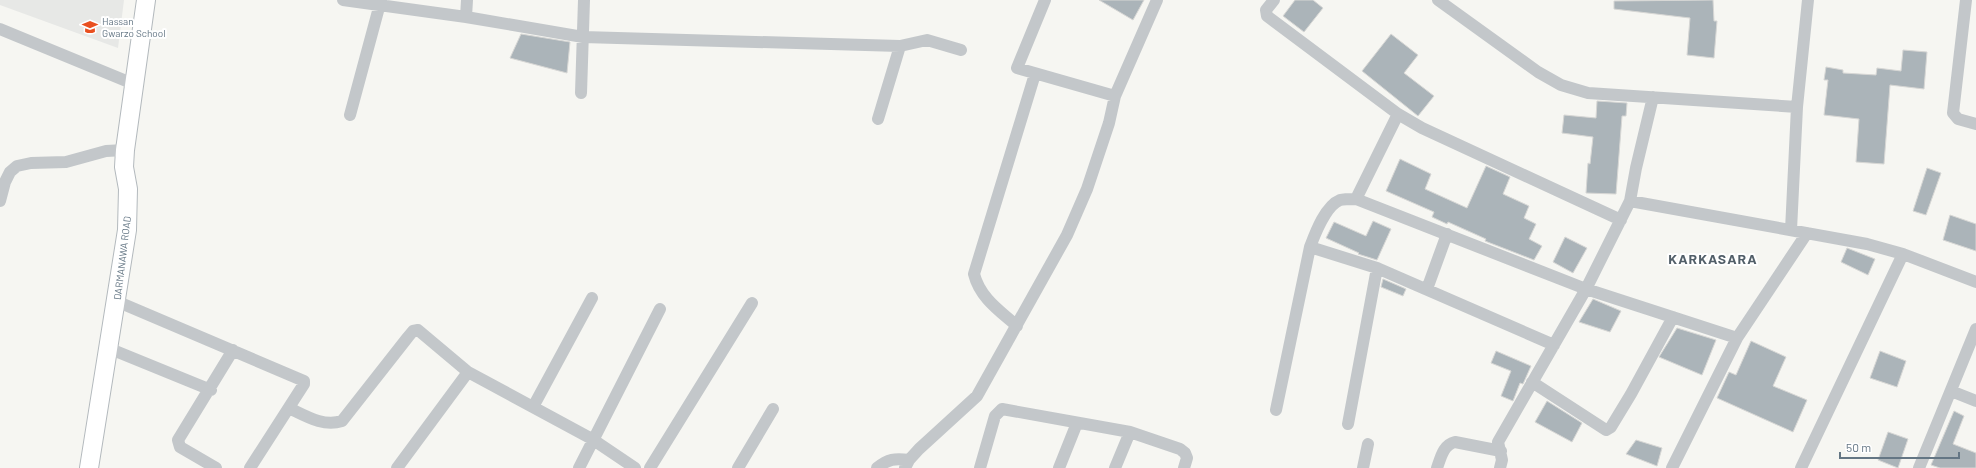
<svg xmlns="http://www.w3.org/2000/svg" width="1976" height="468" viewBox="0 0 1976 468" font-family="Barlow,sans-serif">
	<style>
		.built { fill: #e7e8e6 }
		.building { fill: #abb4b9; stroke: #d7d7d5 }
		.lines { fill: none; stroke-linecap: round; stroke-linejoin: round }
		.secondary-casing { stroke: #b3b9bd; stroke-width: 20 }
		.street { stroke: #c3c7ca; stroke-width: 12 }
		.secondary { stroke: #fff; stroke-width: 18 }
		.labels { text-anchor: middle; stroke-width: 4; stroke-linejoin: round; paint-order: stroke }
		.poi-label { font-size: 10px; fill: #647684; stroke: #fff; text-anchor: start }
		.street-label { font-size: 10px; fill: #647684; stroke: #fff }
		.district-label { font-size: 14px; font-weight: bold; letter-spacing: 1px; fill: #525f69; stroke: #fff }
	</style>
	<rect width="100%" height="100%" fill="#f6f6f2"/>
	<path class="built" d="M0,0H124L118,48L0,5Z"/>
	<path class="building" d="M1099,0H1144L1133,20Z
		M1295,0H1313L1323,8L1304,32L1283,16Z
		M1713,0L1714,21H1717L1714,58L1687,55L1690,18L1614,9V1Z
		M521,34L570,42L567,73L510,58Z
		M1391,34L1418,55L1404,73L1434,96L1418,116L1362,71Z
		M1903,50L1927,52L1924,89L1890,85L1884,164L1856,162L1859,119L1824,115L1828,80H1824L1826,67L1843,70V73L1876,75L1877,68L1901,71Z
		M1597,101L1627,103L1626,116H1622L1616,194L1586,193L1588,163L1590,164L1593,137L1562,133L1564,115L1596,118Z
		M1400,159L1431,174L1425,189L1467,208L1486,166L1510,177L1503,194L1529,206L1524,218L1536,224L1529,239L1542,246L1534,260L1485,241L1486,239L1448,222L1447,224L1432,217L1434,212L1386,191Z
		M1927,168L1941,173L1926,215L1913,211Z
		M1950,215L1976,224V251L1943,240Z
		M1373,221L1391,229L1377,260L1358,254L1359,253L1326,238L1334,222L1366,236Z
		M1565,237L1587,248L1573,273L1553,262Z
		M1847,248L1875,259L1868,275L1841,262Z
		M1383,279L1406,289L1403,296L1381,287Z
		M1593,299L1621,311L1610,332L1579,322Z
		M1677,328L1716,340L1702,375L1659,357Z
		M1751,341L1786,357L1773,386L1807,400L1793,432L1717,398L1729,372L1736,375Z
		M1496,351L1531,366L1523,384L1520,383L1513,401L1501,396L1511,371L1491,363Z
		M1880,351L1906,361L1897,387L1870,378Z
		M1547,401L1582,423L1572,442L1535,422Z
		M1954,411L1964,416L1953,444L1976,453V468H1940L1931,465Z
		M1888,432L1908,439L1898,468L1878,460Z
		M1636,440L1662,448L1657,466L1626,454Z"/>
	<g class="lines">
		<defs>
			<path id="secondary" d="M89,468L127,230L128,189L124,167L125,150L146,0"/>
		</defs>
		<use href="#secondary" class="secondary-casing"/>
		<path class="street" d="M343,0L466,17L583,37L900,46L927,40L961,50
			M1045,0L1017,68L1115,96
			M1274,0L1266,10L1267,16L1398,114L1422,128L1621,220
			M1438,0L1538,72L1561,85L1588,93L1797,107
			M1966,0L1953,113L1958,119L1976,124
			M466,17L467,0
			M0,29L136,85
			M581,93L584,0
			M350,115L381,0
			M878,119L900,46
			M1356,199L1398,114
			M0,201L5,182L10,172L17,166L31,163L66,162L106,151L125,150
			M1630,201L1867,244L1903,254L1976,282
			M1791,230L1797,107L1808,0
			M1310,247L1377,268L1554,345
			M1427,289L1447,234
			M116,301L304,381V384L250,468
			M1017,326C1000,311 980,298 974,274L1035,74
			M108,348L211,390
			M1532,382L1606,430L1611,427L1631,394L1673,317
			M1951,391L1976,401
			M533,407L592,298
			M289,408C306,416 323,427 342,421L408,337L413,331L418,330L468,372L592,439L635,468
			M1276,410L1310,247C1315,234 1325,206 1340,200C1344,199 1351,199 1356,199L1586,289L1737,338
			M1348,424L1377,268
			M216,468L180,447L178,440L233,350
			M397,468L468,372
			M579,468L660,309
			M650,468L752,303
			M738,468L773,409
			M877,468C888,459 895,458 909,460
			M905,468L909,460L919,449L977,396L1067,235L1087,189L1109,123L1115,96L1157,0
			M980,468L995,416L1002,409L1130,432L1180,449L1185,453L1187,458L1184,468
			M1059,468L1077,423
			M1115,468L1130,432
			M1363,468L1368,444
			M1437,468C1441,457 1443,445 1455,442L1501,451
			M1500,468L1502,460L1498,442L1586,289L1630,201L1636,168L1653,97
			M1672,468L1737,338L1807,233
			M1801,468L1903,254
			M1919,468L1976,329"/>
		<use href="#secondary" class="secondary"/>
	</g>
	<defs>
		<symbol id="school-bare" viewBox="-9 -9 18 18"><path d="M0-5L7-2L0 1L-7-2ZM-4 1L0 2.5L4 1V4Q0 6-4 4Z" fill="#e94f1f" stroke="#fff" stroke-width="2.5" paint-order="stroke"/></symbol>
	</defs>
	<g fill-rule="evenodd">
		<use href="#school-bare" x="79" y="16" width="22" height="22"/>
	</g>
	<g class="labels">
		<g class="poi-label">
			<text x="102" y="25">Hassan<tspan x="102" dy="12">Gwarzo School</tspan></text>
		</g>
		<g class="street-label">
			<text transform="translate(122 258) rotate(-83)" y="4">DARMANAWA ROAD</text>
		</g>
		<g class="district-label">
			<text x="1713" y="264">KARKASARA</text>
		</g>
	</g>
	<path d="M1840 452v6h119v-6" fill="none" stroke="#647684" stroke-width="2"/>
	<text x="1846" y="452" font-size="12" fill="#647684" stroke="#ffffff" stroke-width="3" paint-order="stroke">50 m</text>
</svg>
